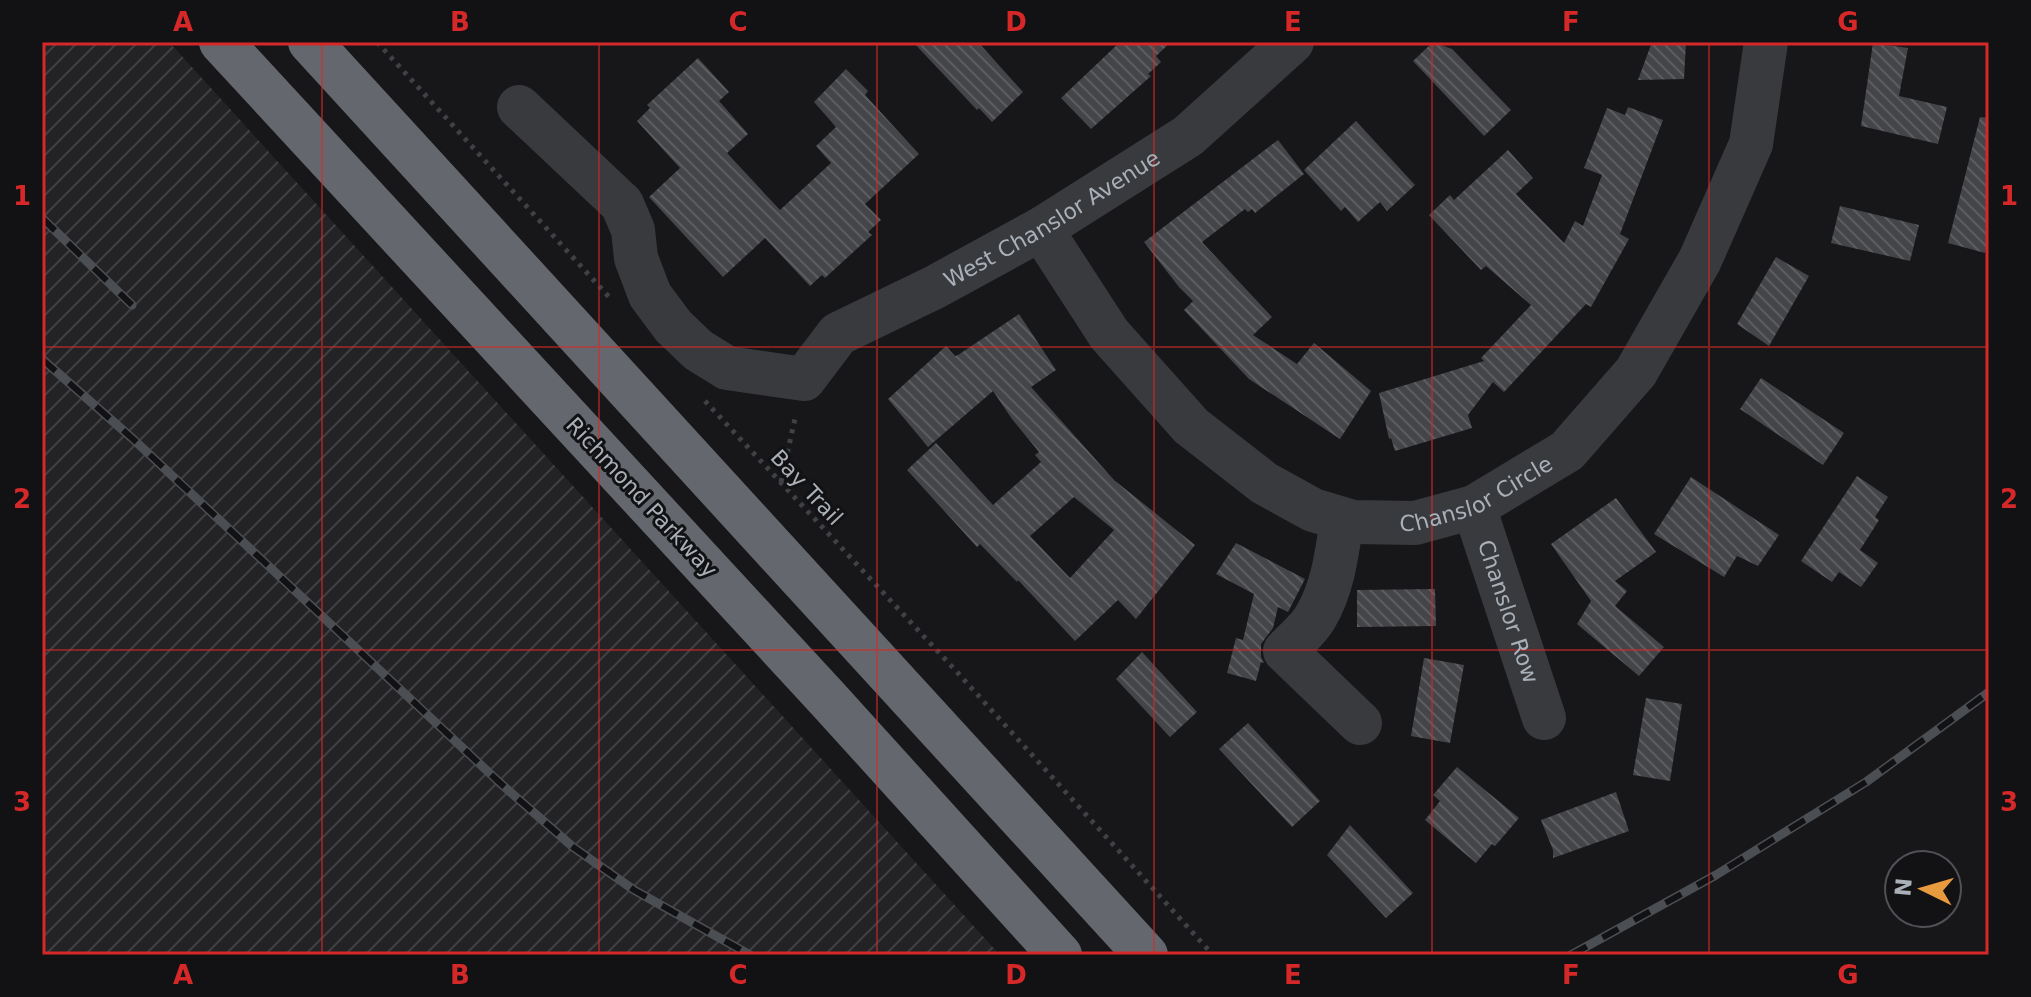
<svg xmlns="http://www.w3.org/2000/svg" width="2031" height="997" viewBox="0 0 2031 997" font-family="'DejaVu Sans',sans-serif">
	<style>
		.industrial { fill: url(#industrial-furrows) }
		.building { fill: url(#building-back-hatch); fill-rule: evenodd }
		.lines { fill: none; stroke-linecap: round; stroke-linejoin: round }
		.path { stroke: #3e4145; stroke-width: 5; stroke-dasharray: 4 6; stroke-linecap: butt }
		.minor { stroke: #383a3e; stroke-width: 44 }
		.highway { stroke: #64686e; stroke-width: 44 }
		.rail-casing { stroke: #4b4e52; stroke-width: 9 }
		.rail { stroke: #121214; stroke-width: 6; stroke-dasharray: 18; stroke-linecap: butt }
		.grid { fill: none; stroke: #d62828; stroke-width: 2; stroke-opacity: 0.55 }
		.labels { text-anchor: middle; stroke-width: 6; stroke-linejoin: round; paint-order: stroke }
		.street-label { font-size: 22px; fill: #aab0b8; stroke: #121214 }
		.neatline { fill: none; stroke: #d62828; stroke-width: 3 }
		.grid-label { font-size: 26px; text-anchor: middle; font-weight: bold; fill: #d62828 }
	</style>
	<defs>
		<pattern id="industrial-furrows" width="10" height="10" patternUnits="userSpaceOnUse" patternTransform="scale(2)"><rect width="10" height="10" fill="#232326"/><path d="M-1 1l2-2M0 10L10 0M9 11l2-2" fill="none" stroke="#404043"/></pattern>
		<pattern id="building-back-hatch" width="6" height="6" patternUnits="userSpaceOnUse" patternTransform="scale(2)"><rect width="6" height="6" fill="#444549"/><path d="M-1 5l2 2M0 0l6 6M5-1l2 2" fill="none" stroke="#5c5d61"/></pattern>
	</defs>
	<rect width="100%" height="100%" fill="#171719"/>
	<path class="industrial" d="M42,42H169L1000,955H42Z"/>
	<path class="building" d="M913,42H978L1023,92L992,122L979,108L977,110Z
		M1120,42H1171L1156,56L1161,62L1148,74L1151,76L1091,129L1061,98Z
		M1433,42L1452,49L1511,110L1484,136L1413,61Z
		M1652,42H1686L1684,79L1638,80Z
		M1873,43L1908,48L1899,96L1947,107L1938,144L1861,126Z
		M698,58L729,92L719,101L748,134L727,153L780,210L831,163L816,146L836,127L814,102L846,69L868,91L865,95L919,154L865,204L881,220L868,232L872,235L825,278L822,275L810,286L765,238L723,277L649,197L680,168L637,121L650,108L647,105Z
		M1628,107L1663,120L1620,234L1629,239L1591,307L1586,304L1504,392L1493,382L1468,415L1472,428L1395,451L1391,438L1389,439L1379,393L1484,361L1481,358L1531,305L1486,266L1481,270L1429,215L1450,195L1454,200L1508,150L1533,178L1516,194L1564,243L1575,221L1583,226L1602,175L1584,168L1607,108L1625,115Z
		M1980,117L1989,118V235L1985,253L1948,243Z
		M1356,121L1415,185L1387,211L1380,202L1358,222L1345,207L1341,211L1304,170Z
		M1278,140L1304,174L1255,213L1252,209L1248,212L1245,209L1202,242L1272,317L1253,335L1297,364L1314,343L1371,391L1340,439L1249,379L1184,310L1193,301L1179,287L1144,242Z
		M1840,206L1919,225L1910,261L1831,243Z
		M1776,257L1809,276L1769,346L1737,324Z
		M1019,314L1056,370L1031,387L1114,480L1195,545L1136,619L1118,600L1075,641L1018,580L1017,582L980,544L977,547L907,470L936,443L993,505L1041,462L1035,455L1039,452L1012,419L993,391L928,447L888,399L946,346L955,356L958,355ZM1074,497L1114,530L1070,578L1030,536Z
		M1761,378L1844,433L1823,465L1740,409Z
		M1857,476L1888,497L1875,517L1879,520L1860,550L1878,563L1861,587L1839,572L1832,582L1801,561Z
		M1691,477L1779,535L1758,566L1737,556L1724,577L1654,534Z
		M1616,498L1656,552L1615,581L1627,591L1615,606L1664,647L1639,676L1577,624L1591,601L1551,544Z
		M1236,543L1305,579L1288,612L1278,607L1273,628L1261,644V657L1264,663L1261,662L1256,681L1227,673L1236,638L1243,640L1254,594L1216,574Z
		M1435,589L1436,626L1357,627V590Z
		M1142,652L1197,712L1170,737L1116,679Z
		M1424,658L1464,665L1450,743L1411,736Z
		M1646,698L1682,704L1670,781L1633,775Z
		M1248,723L1320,801L1292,827L1219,749Z
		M1457,767L1519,818L1495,846L1492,844L1476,863L1425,820L1440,801L1433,795Z
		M1616,792L1629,831L1553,858V850L1541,820Z
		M1350,825L1413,893L1386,918L1327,855Z"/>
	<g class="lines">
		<path class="path" d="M377,42L609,297
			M705,401L957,672L1213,955
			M781,482L796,414"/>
		<g class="minor">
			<path id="s1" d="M519,107L622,204L633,230L636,258L650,295L673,326L698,350L727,368L804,379L838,334L935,287L1041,229L1188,136L1292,42"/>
			<path id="s2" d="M1041,229L1109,334L1191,426L1264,483L1313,510L1353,522L1415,523L1474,507L1567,451L1636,372L1700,260L1751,144L1766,42"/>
			<path id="s3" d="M1474,507L1544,718"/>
			<path d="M1342,519C1337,553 1333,588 1315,618C1308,630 1294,641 1285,651L1360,723"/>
		</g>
		<path class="highway" d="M221,42L826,697L1060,955
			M310,42L1146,955"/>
		<defs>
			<path id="rail" d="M42,218L132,305
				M42,359L133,439L499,782L573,847L634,890L750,955
				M1571,955L1716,875L1866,782L1989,692"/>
		</defs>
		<use href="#rail" class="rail-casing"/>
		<use href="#rail" class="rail"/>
	</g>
	<path class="grid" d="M322,42V955M599,42V955M877,42V955M1154,42V955M1432,42V955M1709,42V955M42,347H1989M42,650H1989"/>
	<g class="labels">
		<g class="street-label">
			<text dy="8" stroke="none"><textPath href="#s1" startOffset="722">West Chanslor Avenue</textPath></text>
			<text transform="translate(807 487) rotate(47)" y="8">Bay Trail</text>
			<text dy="8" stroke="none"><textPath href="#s2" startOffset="568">Chanslor Circle</textPath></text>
			<text transform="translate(642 497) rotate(47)" y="8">Richmond Parkway</text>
			<text dy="8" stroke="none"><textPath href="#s3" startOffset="110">Chanslor Row</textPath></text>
		</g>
	</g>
	<rect width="2031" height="997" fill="none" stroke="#121214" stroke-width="88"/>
	<g transform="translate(1923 889) rotate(275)"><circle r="38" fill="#121214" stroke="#4f5156" stroke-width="2"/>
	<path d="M0-6L14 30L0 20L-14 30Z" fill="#e89a3f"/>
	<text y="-12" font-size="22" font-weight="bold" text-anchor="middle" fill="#aab0b8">N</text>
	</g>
	<rect x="44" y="44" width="1943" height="909" class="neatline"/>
	<g class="grid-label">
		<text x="183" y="31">A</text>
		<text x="460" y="31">B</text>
		<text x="738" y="31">C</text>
		<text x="1016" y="31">D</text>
		<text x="1293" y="31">E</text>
		<text x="1571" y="31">F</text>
		<text x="1848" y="31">G</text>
		<text x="22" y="205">1</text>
		<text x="2009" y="205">1</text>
		<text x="22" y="508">2</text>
		<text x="2009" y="508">2</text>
		<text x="22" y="811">3</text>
		<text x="2009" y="811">3</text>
		<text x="183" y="984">A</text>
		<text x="460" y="984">B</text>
		<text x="738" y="984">C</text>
		<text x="1016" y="984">D</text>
		<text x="1293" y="984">E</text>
		<text x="1571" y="984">F</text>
		<text x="1848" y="984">G</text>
	</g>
</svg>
